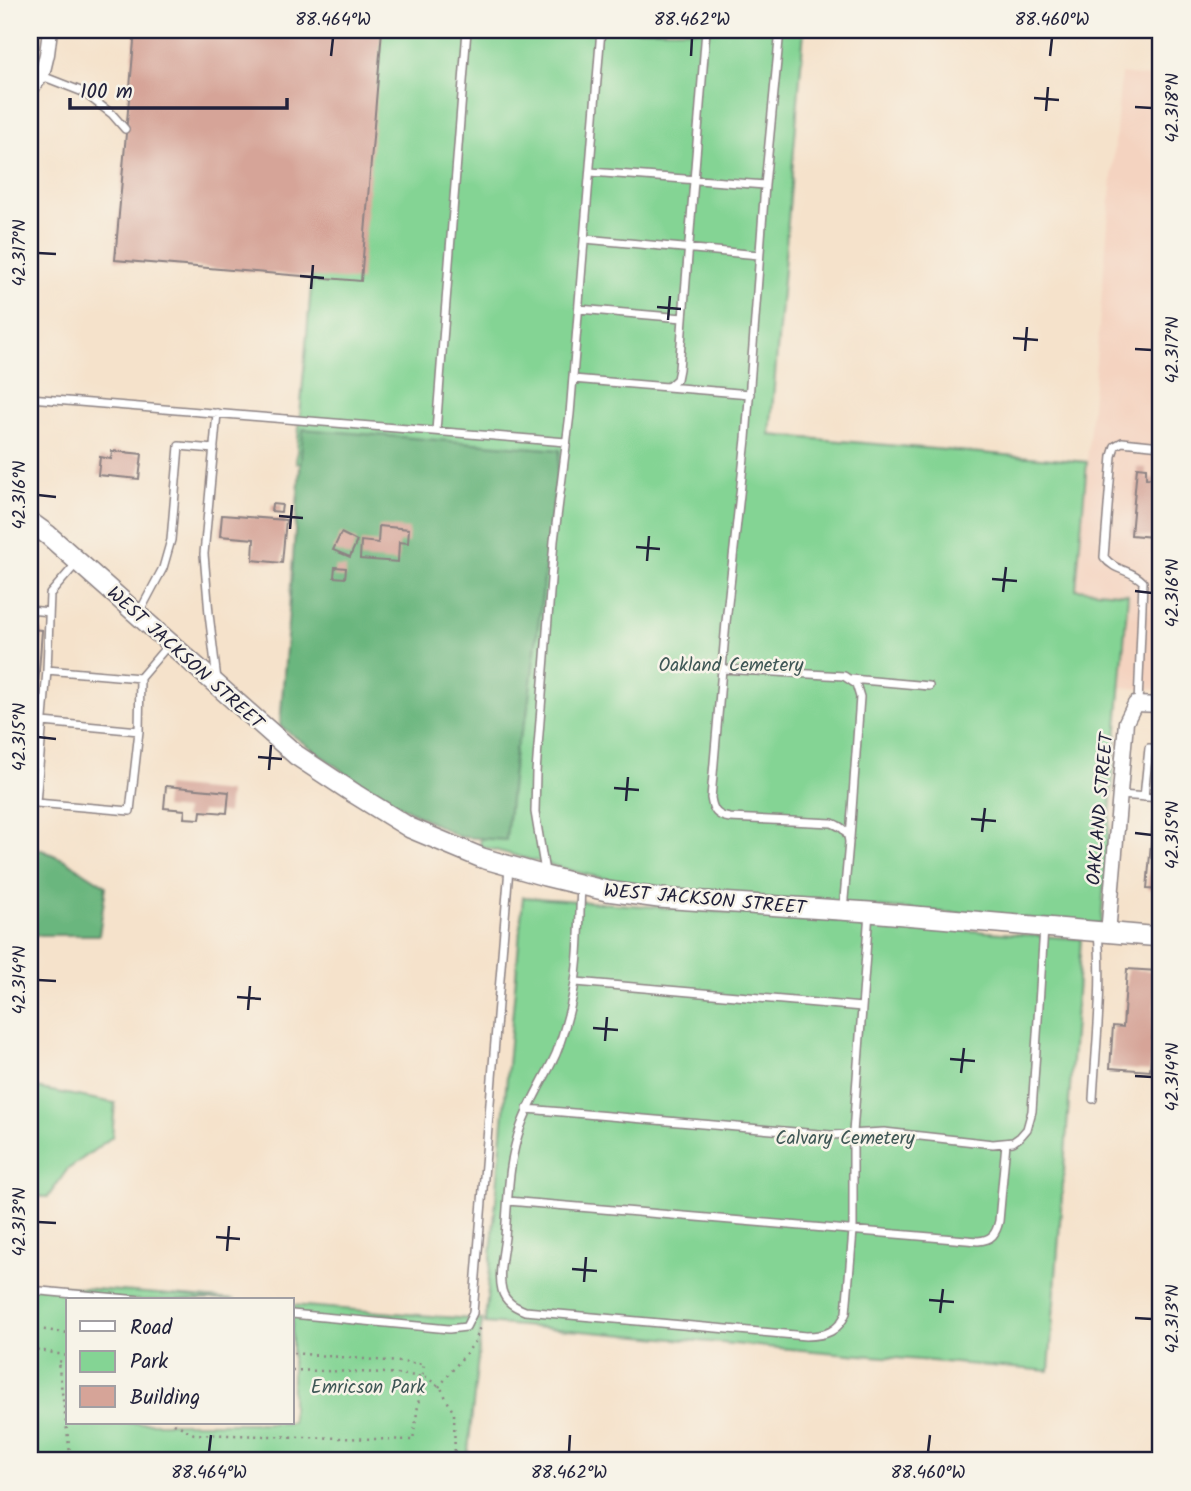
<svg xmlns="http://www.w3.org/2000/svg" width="1191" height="1491" viewBox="0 0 1191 1491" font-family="Kalam,sans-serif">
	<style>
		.built { fill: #f4d3c0 }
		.green { fill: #84d494; stroke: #537b68; stroke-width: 2 }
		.forest { fill: #6bb67e; stroke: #466c5c; stroke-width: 2 }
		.building { fill: #d6a498 }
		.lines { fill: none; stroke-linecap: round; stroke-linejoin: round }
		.service-casing { stroke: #8c8283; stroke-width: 10 }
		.minor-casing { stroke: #8c8283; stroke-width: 17 }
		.tertiary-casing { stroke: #8c8283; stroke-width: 22 }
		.path { stroke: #8c8283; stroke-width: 2.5; stroke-dasharray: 2 5; stroke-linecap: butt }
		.service { stroke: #fff; stroke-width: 7 }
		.minor { stroke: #fff; stroke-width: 14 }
		.tertiary { stroke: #fff; stroke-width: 19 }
		.ticks { fill: none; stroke: #22223b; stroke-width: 2.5 }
		.labels { text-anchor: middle; stroke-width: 5; stroke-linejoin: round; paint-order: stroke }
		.street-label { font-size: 19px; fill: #22223b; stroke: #f7f3e8 }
		.park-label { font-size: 19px; fill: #3f5756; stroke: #f7f3e8 }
		.neatline { fill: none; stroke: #22223b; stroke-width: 2.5 }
		.ticks-label { font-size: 18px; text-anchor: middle; fill: #22223b }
	</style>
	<rect width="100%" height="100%" fill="#f7f3e8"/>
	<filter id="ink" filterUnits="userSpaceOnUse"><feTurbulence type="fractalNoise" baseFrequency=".0143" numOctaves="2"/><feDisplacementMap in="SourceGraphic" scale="14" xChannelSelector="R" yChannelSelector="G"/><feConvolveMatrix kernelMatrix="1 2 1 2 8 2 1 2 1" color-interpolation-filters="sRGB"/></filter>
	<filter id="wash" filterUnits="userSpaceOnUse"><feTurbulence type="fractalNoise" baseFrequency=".00686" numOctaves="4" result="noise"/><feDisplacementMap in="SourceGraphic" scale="28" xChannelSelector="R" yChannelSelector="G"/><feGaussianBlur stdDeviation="1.57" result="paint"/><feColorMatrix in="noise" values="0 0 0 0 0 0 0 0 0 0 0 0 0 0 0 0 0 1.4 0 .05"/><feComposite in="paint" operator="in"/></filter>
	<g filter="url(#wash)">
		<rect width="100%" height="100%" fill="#f5e2cb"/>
		<path class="built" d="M1121,74L1161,78V690L1120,687L1128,594L1076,589Z"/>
		<path class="green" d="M333,30H804L770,435L1087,462L1076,589L1128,594L1101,924L660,891L584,874L480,846L511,482L296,463Z
			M523,897L1081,939L1049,1371L485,1323Z
			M30,1087L115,1103L112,1137L67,1170L48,1197L30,1196Z
			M30,1284L235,1300H68V1423H292V1305L482,1320L467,1461H30Z"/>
		<path class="forest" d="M303,429L560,450L527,715L515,750L506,840L459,837L366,788L280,726Z
			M30,845L65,860L106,886L99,935H30Z"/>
		<g id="blocks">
			<path class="building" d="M135,30H382L361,281L115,260Z
				M112,451L142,454L139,479L98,475L100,457L111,459Z
				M1137,467L1146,468V478L1161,479V554L1152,553L1153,537L1131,535Z
				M272,504L282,505L281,512L271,511Z
				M222,515L286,520L282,563L253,560L254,539L220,536Z
				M379,526L409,529L408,543L399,542L398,562L360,559L361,541L378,543Z
				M341,533L357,541L350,557L333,550Z
				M335,567L346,568L345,578L334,577Z
				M30,629L42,630L38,685L30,684Z
				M166,786L229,792L227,813L201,811L200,819L184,818L185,810L164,808Z
				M1154,808L1161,809V890L1147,889Z
				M1127,969L1157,971L1150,1071L1110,1068L1113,1026L1123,1027Z"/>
		</g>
	</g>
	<g filter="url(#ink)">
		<use href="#blocks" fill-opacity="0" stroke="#8c8283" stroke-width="2"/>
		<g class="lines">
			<defs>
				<path id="service" d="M780,30L765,185L746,439L726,622L711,798C713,811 717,816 730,818L832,823C842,827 848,831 849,842L843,910
					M42,76L83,92L112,114L125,129
					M590,172L765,185
					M585,239L759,255
					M579,309L683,318
					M573,379L750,394
					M668,387L677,379L679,369L706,30
					M30,398L566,442
					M436,431L467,30
					M76,564L50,594L47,670L140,678L169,644
					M30,610L49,612
					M139,613L163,568L171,540L179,446L214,449
					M722,669L844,676L856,684L860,697L850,838
					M47,670L36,803L130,811L139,731L140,678
					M851,679L929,686
					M217,680L209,614L204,554L217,413
					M1138,704L1143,582C1132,569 1115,572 1104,557L1112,456L1115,446L1122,442L1161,446
					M43,722L139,731
					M1120,795L1161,798
					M1144,797L1149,748L1161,749
					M545,872L535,812L536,772L554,541L570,414L601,30
					M581,885C579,926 580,968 570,1008C566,1023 562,1039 556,1054C545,1078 530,1101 521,1126C508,1161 508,1200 505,1237C503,1254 498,1274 502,1290C505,1302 515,1307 525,1311L806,1336C826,1336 839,1331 846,1313L853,1231V1133L869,912
					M576,982L862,1007
					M1093,1099C1096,1044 1103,989 1098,933
					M527,1109L831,1135L884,1132L993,1144L1013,1142L1020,1137L1027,1129L1032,1111L1044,928
					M508,1201L978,1241C992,1240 996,1234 999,1221L1006,1143
					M30,1290L139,1300
					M292,1314L449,1329L466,1327L473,1313L509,868"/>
				<path id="minor" d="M30,90L42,75L47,54L50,30
					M1108,934L1126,722L1135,704L1161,705"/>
				<path id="tertiary" d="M30,522L48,535L296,755L355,794L410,828L482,858L545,876L607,891L659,898L869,912L1161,937"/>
			</defs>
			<use href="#service" class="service-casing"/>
			<use href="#minor" class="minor-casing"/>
			<use href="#tertiary" class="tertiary-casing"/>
			<path class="path" d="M30,1328L68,1333
				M30,1348L68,1356
				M68,1363L58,1361L71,1461
				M292,1370L388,1373L426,1377L441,1388L454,1414L455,1461
				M439,1387L475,1342L480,1326
				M174,1423L194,1434L413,1440L424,1364L292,1353"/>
			<use href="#service" class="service"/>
			<use href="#minor" class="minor"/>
			<use href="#tertiary" class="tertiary"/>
		</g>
	</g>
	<path class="ticks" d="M331,56L333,38M691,56L692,38M1050,56L1052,38M1034,98L1059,100M1135,107L1152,108M1046,111L1048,87M38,253L56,254M300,276L324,278M311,289L313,265M657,307L681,309M668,320L670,296M1013,338L1038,340M1135,349L1152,350M1025,351L1027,327M38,495L56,497M279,516L303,518M290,529L292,505M636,547L660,549M647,561L649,536M992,579L1017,581M1135,591L1152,593M1003,592L1006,567M38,737L56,739M258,757L282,759M269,770L271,745M614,788L639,790M626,801L628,777M971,819L996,821M982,832L985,808M1135,833L1152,835M38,980L56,981M237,997L261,999M248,1010L250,986M593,1028L618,1030M605,1041L607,1017M950,1059L975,1061M961,1073L964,1048M1135,1076L1152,1077M38,1222L56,1223M216,1237L240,1239M227,1251L229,1226M572,1269L597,1271M584,1282L586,1257M929,1300L954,1302M940,1313L943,1289M1135,1318L1152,1319M209,1452L211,1435M569,1452L570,1435M928,1452L930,1435"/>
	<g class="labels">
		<g class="street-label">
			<text transform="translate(186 657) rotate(42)" y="7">WEST JACKSON STREET</text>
			<text transform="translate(1099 809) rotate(-85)" y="7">OAKLAND STREET</text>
			<text transform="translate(705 898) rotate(5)" y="7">WEST JACKSON STREET</text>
		</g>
		<g class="park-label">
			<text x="731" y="671">Oakland Cemetery</text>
			<text x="845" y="1144">Calvary Cemetery</text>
			<text x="368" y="1393">Emricson Park</text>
		</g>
	</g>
	<rect width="1191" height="1491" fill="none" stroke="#f7f3e8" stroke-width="77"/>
	<rect x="66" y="1298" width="228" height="126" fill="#f7f3e8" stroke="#a29fa3" stroke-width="2"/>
	<rect x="80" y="1321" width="35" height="10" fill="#ffffff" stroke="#a29fa3" stroke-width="2"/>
	<text x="130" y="1334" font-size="21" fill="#22223b">Road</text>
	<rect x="80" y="1351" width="35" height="21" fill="#84d494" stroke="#a29fa3" stroke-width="2"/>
	<text x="130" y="1368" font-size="21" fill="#22223b">Park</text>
	<rect x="80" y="1386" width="35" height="21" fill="#d6a498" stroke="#a29fa3" stroke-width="2"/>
	<text x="130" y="1404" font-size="21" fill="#22223b">Building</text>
	<path d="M70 98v10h217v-10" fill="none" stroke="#22223b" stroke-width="3.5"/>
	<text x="80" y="98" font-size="21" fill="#22223b" stroke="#f7f3e8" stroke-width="5" paint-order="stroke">100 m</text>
	<rect x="38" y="38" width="1114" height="1414" class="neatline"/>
	<g class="ticks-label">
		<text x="333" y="25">88.464°W</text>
		<text x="692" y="25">88.462°W</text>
		<text x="1052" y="25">88.460°W</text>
		<text transform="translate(1172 108) rotate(-90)" y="6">42.318°N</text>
		<text transform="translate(19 253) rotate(-90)" y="6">42.317°N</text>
		<text transform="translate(1172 350) rotate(-90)" y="6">42.317°N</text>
		<text transform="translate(19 495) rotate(-90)" y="6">42.316°N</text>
		<text transform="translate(1172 593) rotate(-90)" y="6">42.316°N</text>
		<text transform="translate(19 737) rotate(-90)" y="6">42.315°N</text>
		<text transform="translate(1172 835) rotate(-90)" y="6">42.315°N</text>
		<text transform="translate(19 980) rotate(-90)" y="6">42.314°N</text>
		<text transform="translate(1172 1077) rotate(-90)" y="6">42.314°N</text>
		<text transform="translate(19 1222) rotate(-90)" y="6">42.313°N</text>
		<text transform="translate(1172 1319) rotate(-90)" y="6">42.313°N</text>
		<text x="209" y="1478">88.464°W</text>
		<text x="569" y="1478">88.462°W</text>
		<text x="928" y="1478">88.460°W</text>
	</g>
</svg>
